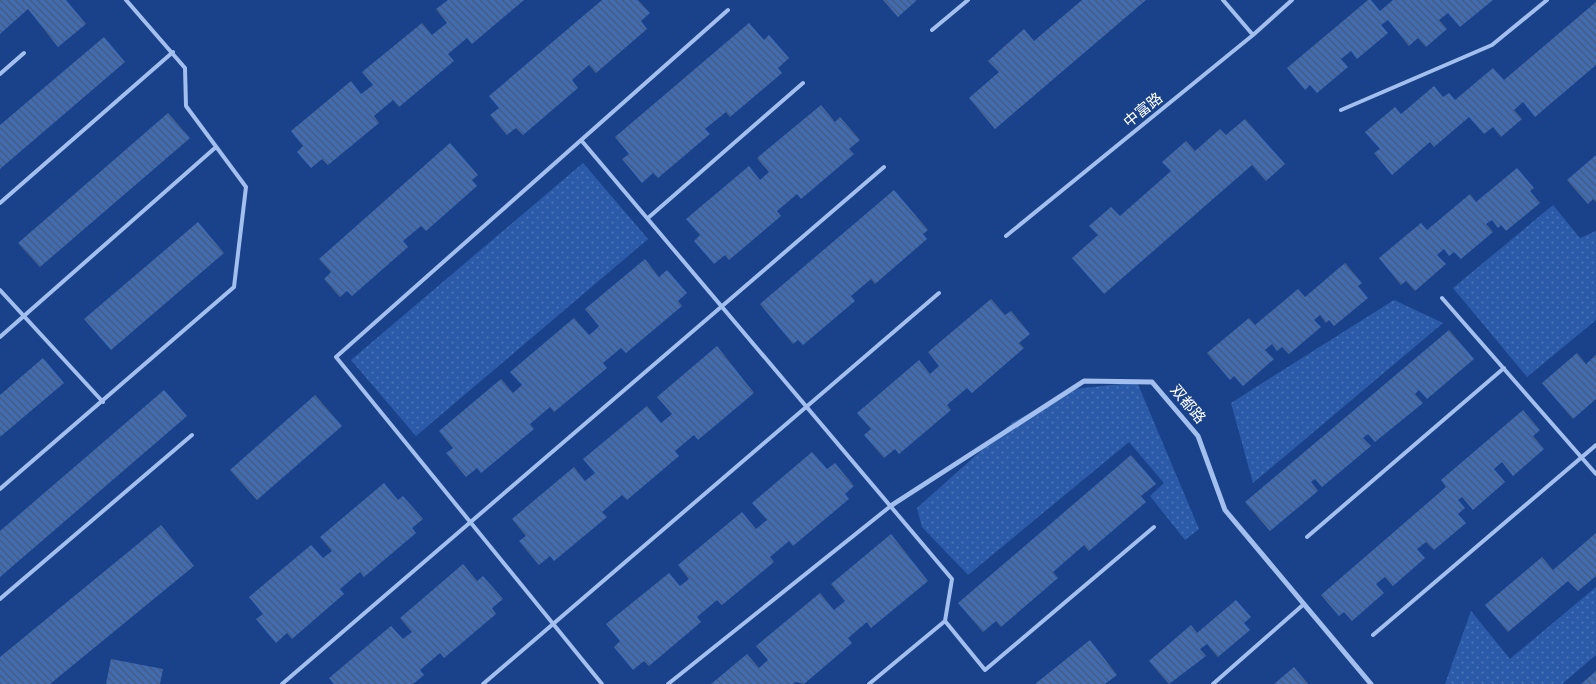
<svg xmlns="http://www.w3.org/2000/svg" width="1596" height="684" viewBox="0 0 1596 684" font-family="'Exo 2','Noto Sans SC',sans-serif">
	<style>
		.grass { fill: url(#grass-dots) }
		.building { fill: url(#building-back-hatch) }
		.lines { fill: none; stroke-linecap: round; stroke-linejoin: round }
		.service { stroke: #a2bfee; stroke-width: 4 }
		.minor { stroke: #a2bfee; stroke-width: 5 }
		.labels { text-anchor: middle; stroke-width: 4.5; stroke-linejoin: round; paint-order: stroke }
		.street-label { font-size: 15px; fill: #fff; stroke: #19428a }
	</style>
	<defs>
		<pattern id="grass-dots" width="8" height="8" patternUnits="userSpaceOnUse" patternTransform="scale(1.25)"><rect width="8" height="8" fill="#2b5ba8"/><path d="M2 2h.1M6 6h.1" fill="none" stroke="#4b74b5" stroke-width="1.8" stroke-linecap="round"/></pattern>
		<pattern id="building-back-hatch" width="6" height="6" patternUnits="userSpaceOnUse" patternTransform="scale(1.25)"><rect width="6" height="6" fill="#416cb2"/><path d="M-1 5l2 2M0 0l6 6M5-1l2 2" fill="none" stroke="#485975"/></pattern>
	</defs>
	<rect width="100%" height="100%" fill="#19428a"/>
	<path class="grass" d="M583,163L648,239L416,436L351,360Z
		M1553,205L1580,238L1596,231V320L1527,377L1453,288Z
		M1394,300L1443,323L1253,483L1231,403Z
		M1137,382L1199,529L1185,540L1150,496L1164,483L1129,442L968,575L922,527L917,508L1013,422L1075,389Z
		M1596,587V655L1562,684H1445L1471,611L1510,659Z"/>
	<path class="building" d="M0,0H66L86,24L58,47L28,9L0,34Z
		M448,0H524L472,44L467,38L448,54L454,61L399,107L393,100L374,116L379,123L328,165L322,159L311,168L297,152L303,146L291,131L351,81L361,94L373,85L362,72L422,23L432,35L447,23L436,9Z
		M602,0H638L650,13L641,21L647,29L596,73L589,65L572,80L578,88L523,135L516,128L507,135L490,115L499,108L489,96Z
		M883,0H917L898,17Z
		M1082,0H1146L995,129L969,98L999,72L988,61L1024,29L1034,41Z
		M1368,0H1371L1380,11L1393,0H1493L1460,27L1448,13L1439,20L1447,29L1426,47L1418,38L1409,46L1388,20L1381,25L1388,33L1357,59L1351,51L1341,59L1348,67L1317,93L1310,85L1305,90L1287,68Z
		M1596,2V65L1535,117L1523,102L1514,110L1522,119L1501,137L1493,127L1484,134L1469,117L1434,147L1430,142L1392,175L1374,153L1380,149L1365,132L1395,107L1401,114L1434,86L1443,97L1449,93L1455,100L1493,68L1504,80Z
		M749,23L764,40L769,35L789,58L778,68L782,73L730,117L726,112L705,129L710,134L658,178L653,173L642,183L622,159L629,154L615,137Z
		M104,37L125,62L0,169V125Z
		M821,105L835,122L840,117L860,140L849,149L854,154L801,199L797,194L777,211L781,216L729,260L725,255L714,264L694,241L700,235L686,219L749,166L760,180L769,172L757,158Z
		M168,113L190,138L40,267L18,243Z
		M1245,119L1285,164L1266,181L1252,165L1104,294L1072,258L1098,235L1089,226L1111,207L1120,216L1171,171L1162,162L1186,141L1195,151L1220,129L1226,135Z
		M450,143L478,175L472,180L477,186L426,231L421,226L403,241L408,247L352,296L347,291L340,297L324,279L331,272L319,259Z
		M1596,155V202L1593,199L1588,204L1567,180Z
		M1517,168L1534,188L1530,191L1540,203L1506,231L1501,225L1498,228L1492,220L1486,224L1493,232L1461,259L1454,252L1449,256L1444,249L1437,255L1446,264L1415,291L1406,281L1401,285L1379,258L1421,223L1427,230L1470,194L1476,202Z
		M894,190L928,230L923,234L927,239L875,284L871,279L851,296L855,301L803,345L798,340L793,344L760,304Z
		M198,222L224,253L111,350L84,319Z
		M645,259L659,277L667,270L687,293L678,301L682,306L626,353L621,348L603,363L607,368L554,412L550,407L530,424L534,429L481,473L477,468L466,477L446,453L453,448L439,431L501,379L513,393L522,385L510,372L574,318L589,335L594,331L599,326L585,309Z
		M1345,263L1362,283L1358,286L1368,298L1334,326L1329,320L1326,323L1320,315L1314,320L1321,327L1289,354L1282,347L1277,351L1272,344L1265,350L1274,359L1243,386L1234,376L1230,380L1207,353L1249,318L1255,325L1298,289L1305,297Z
		M991,299L1005,315L1011,311L1030,334L1019,343L1024,348L972,393L967,388L947,405L951,410L899,454L895,449L884,458L864,435L871,429L857,413L919,360L930,374L939,366L928,352Z
		M1449,330L1474,359L1427,399L1419,390L1415,394L1423,403L1375,442L1368,434L1363,438L1371,446L1322,487L1315,479L1311,482L1318,491L1270,531L1245,502Z
		M717,346L754,393L698,440L694,435L675,451L679,456L627,500L622,495L602,512L607,517L554,561L550,556L539,565L519,541L526,536L512,519L574,467L585,481L595,473L583,459L647,406L661,423L672,414L657,397Z
		M1577,353L1586,364L1596,355V399L1573,419L1542,383Z
		M43,358L64,383L0,437V395Z
		M164,390L187,416L0,577V531Z
		M315,395L342,426L257,500L230,470Z
		M1523,410L1540,430L1533,436L1544,449L1513,476L1502,462L1494,469L1505,482L1473,510L1462,497L1458,500L1465,508L1458,514L1466,523L1434,550L1426,542L1417,549L1425,558L1393,586L1385,577L1376,584L1384,593L1352,621L1344,612L1339,616L1321,595L1446,487L1441,480Z
		M812,452L827,469L835,463L854,486L845,494L849,499L793,546L789,541L770,557L774,562L722,605L717,600L697,617L701,622L649,666L644,661L633,670L614,647L620,641L606,624L669,573L680,586L689,579L678,565L742,512L756,529L767,520L752,503Z
		M1131,455L1156,484L1141,496L1146,502L1089,551L1084,545L1053,572L1058,578L1001,627L996,621L983,632L958,603Z
		M384,483L398,500L403,496L423,519L412,528L416,533L364,577L360,572L340,589L344,594L292,639L287,633L276,643L256,619L263,614L249,597L311,545L323,558L332,551L320,537Z
		M161,525L194,566L50,684H0V657Z
		M1596,533V576L1578,591L1568,581L1508,632L1485,605L1542,557L1553,570Z
		M891,534L928,581L871,628L867,622L848,638L852,643L804,684L796,682L793,684H711L747,654L759,668L768,660L756,646L820,593L834,610L839,606L845,601L831,584Z
		M463,564L477,581L483,576L503,599L492,608L496,614L444,658L440,653L420,670L424,675L413,684H334L329,678L391,626L403,639L412,632L400,618Z
		M1236,600L1251,617L1244,623L1250,630L1218,657L1207,644L1200,649L1206,656L1169,684L1149,661L1191,625L1197,633Z
		M1090,640L1117,675L1105,684H1035Z
		M111,659L163,669L160,684H106Z
		M1294,667L1308,684H1274Z
		M1596,671V684H1581Z"/>
	<g class="lines">
		<path class="service" d="M1223,0L1253,35
			M932,30L968,0
			M0,74L24,53
			M1341,110L1492,45L1547,0
			M581,140L952,579L945,621L985,670L1154,527
			M0,203L173,52
			M648,218L803,83
			M1006,236L1253,35L1292,0
			M0,290L103,402
			M1442,298L1596,474
			M0,337L216,147
			M0,489L234,287L246,187L186,106L185,68L126,0
			M1307,537L1504,368
			M0,599L192,435
			M1373,635L1596,445
			M282,684L884,167
			M483,684L939,293
			M602,684L336,357L728,10
			M668,684L892,505
			M869,684L945,621
			M1213,684L1304,604"/>
		<path class="minor" d="M892,505L1084,381L1152,382L1198,436L1225,510L1371,684"/>
	</g>
	<g class="labels">
		<g class="street-label">
			<text transform="translate(1143 110) rotate(-39)" y="5">中富路</text>
			<text transform="translate(1188 404) rotate(50)" y="5">双都路</text>
		</g>
	</g>
</svg>
